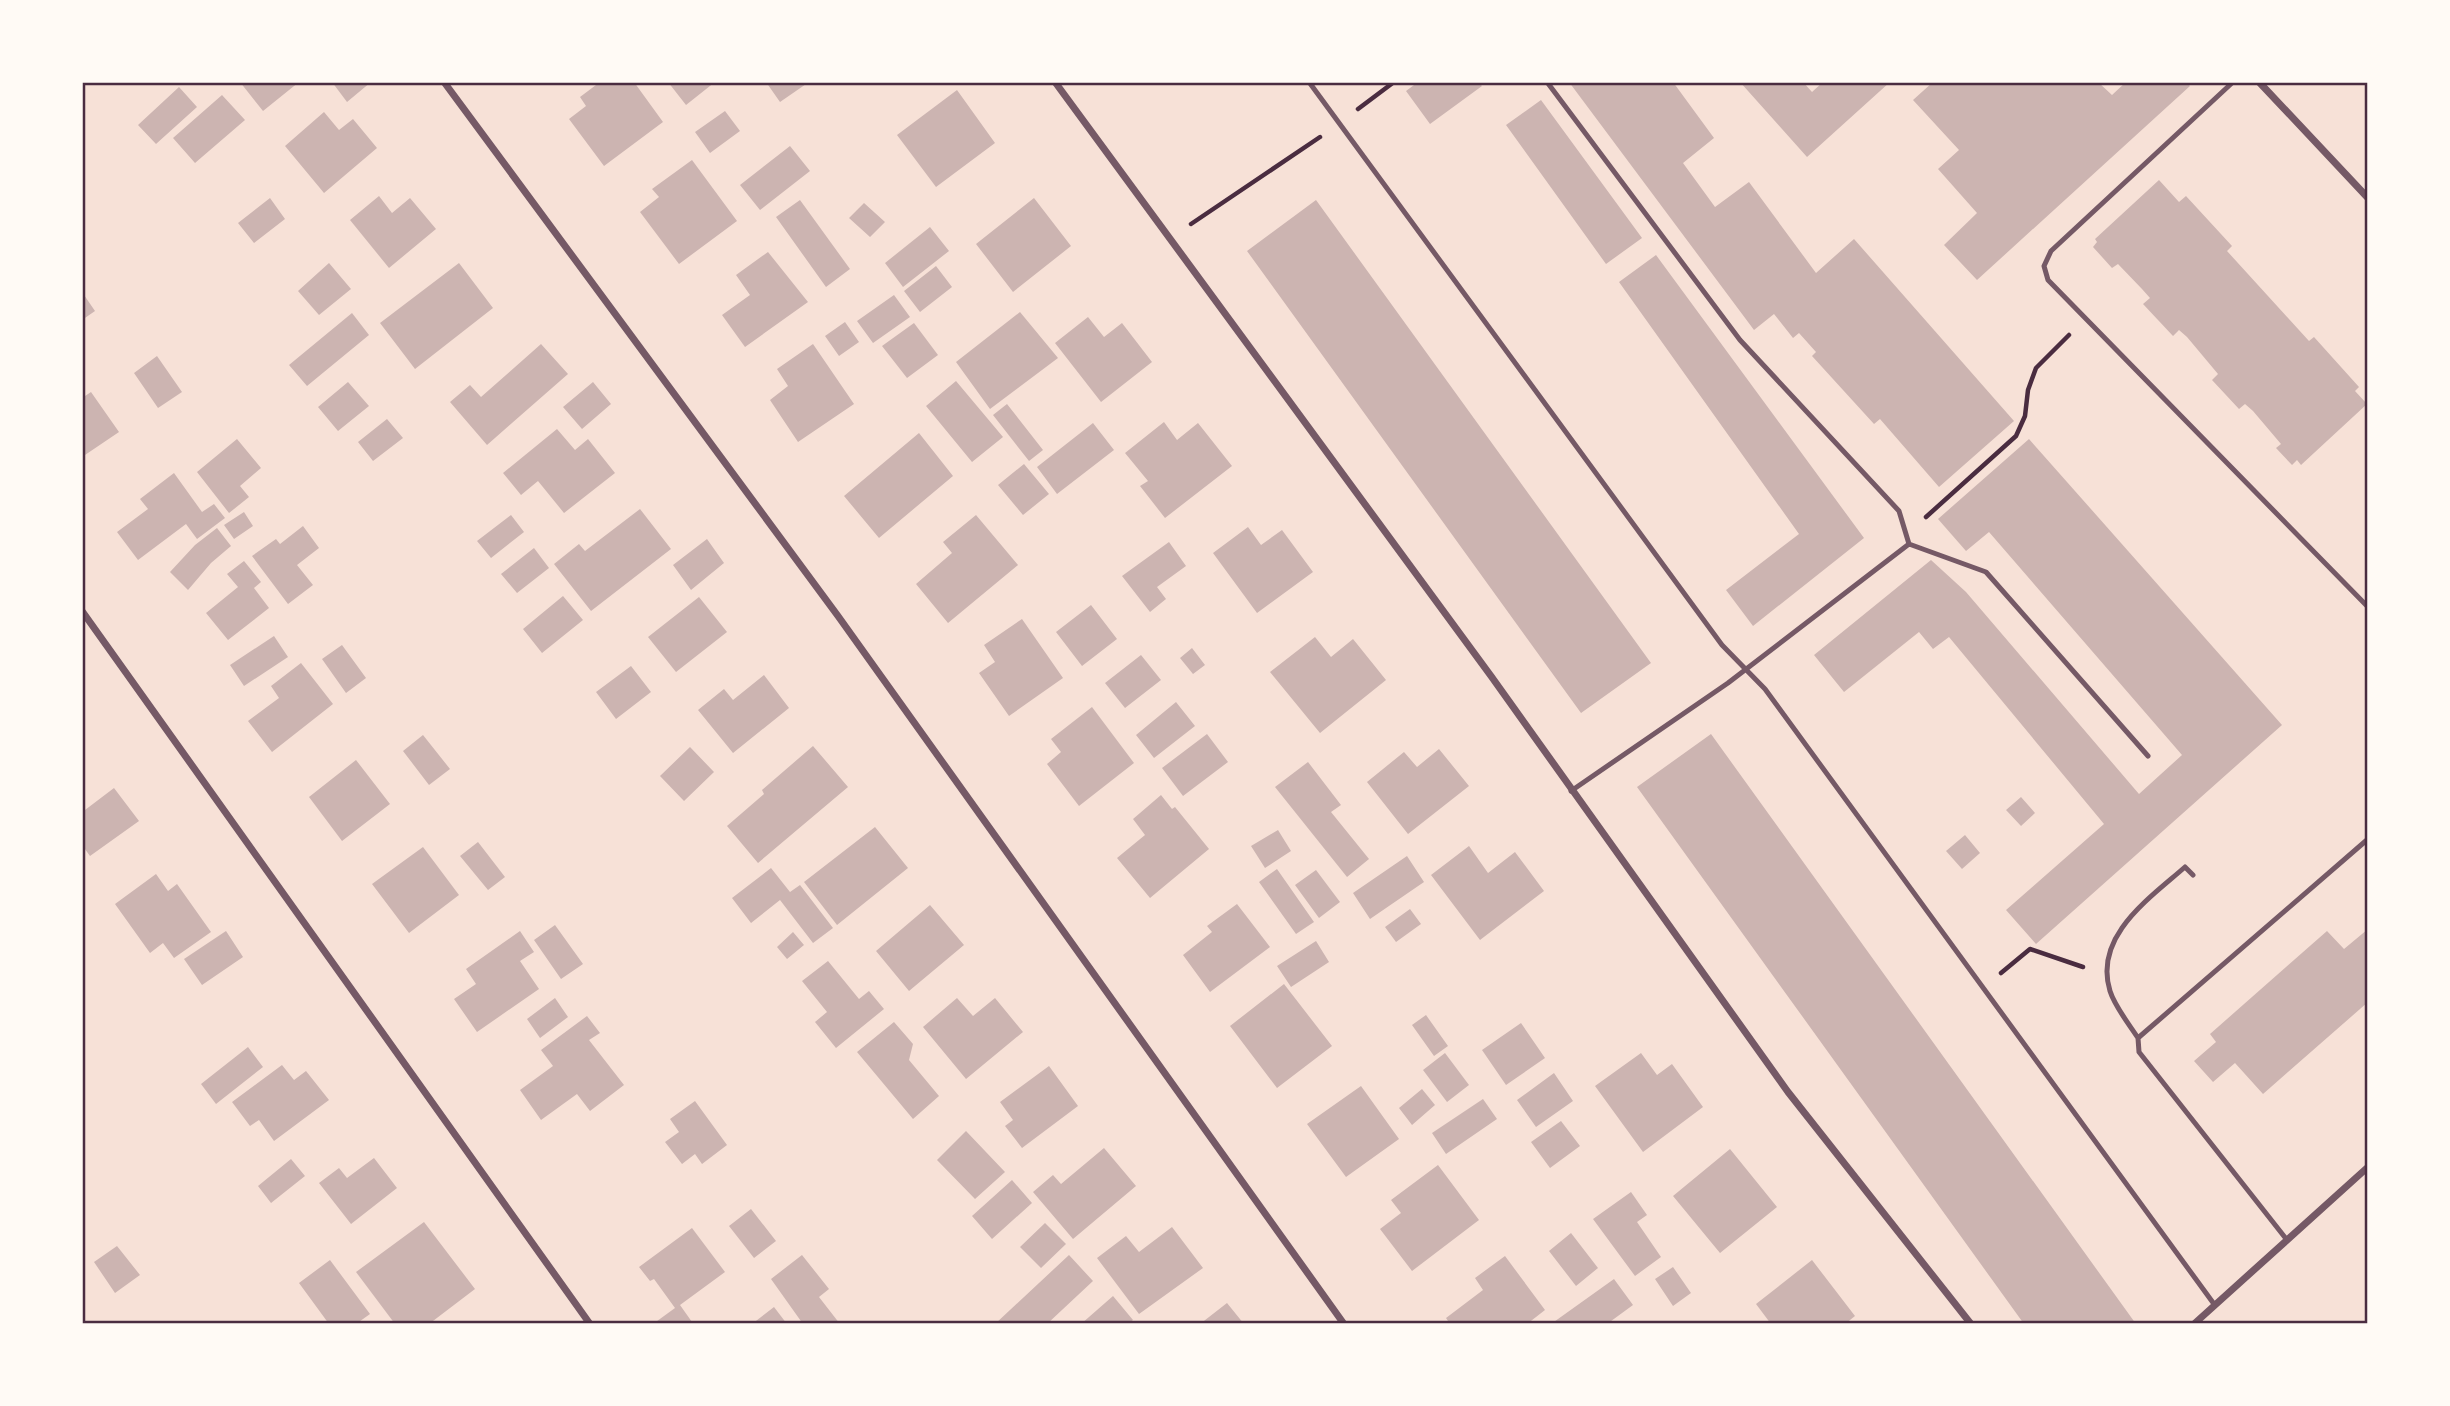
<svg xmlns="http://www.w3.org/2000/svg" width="2450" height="1406" viewBox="0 0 2450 1406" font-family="Overpass,sans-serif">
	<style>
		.building { fill: #ccb4b1 }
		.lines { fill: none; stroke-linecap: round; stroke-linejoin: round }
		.path { stroke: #4a2c40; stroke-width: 4.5 }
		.service { stroke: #755966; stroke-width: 5 }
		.minor { stroke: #755966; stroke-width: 7 }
		.neatline { fill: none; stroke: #4a2c40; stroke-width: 2.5 }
	</style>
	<rect width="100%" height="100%" fill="#f7e1d7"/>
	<path class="building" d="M240,82H299L263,111Z
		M332,82H371L347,102Z
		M600,82H634L663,122L604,166L569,119L586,106L580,97Z
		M668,82H715L686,105Z
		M766,82H809L780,102Z
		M1418,82H1478L1482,86L1430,124L1406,91Z
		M1569,82H1673L1714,138L1683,163L1715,207L1749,182L1816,273L1854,239L2014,421L1939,487L1880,419L1874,424L1812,356L1816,352L1799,333L1793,338L1774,314L1754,330Z
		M1740,82H1803L1812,92L1823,82H1890L1807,157Z
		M1933,82H2098L2112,95L2126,82H2186L2190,86L1977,280L1944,245L1977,213L1938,169L1959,150L1913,100Z
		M179,87L197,107L156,144L138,125Z
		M957,90L995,143L936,187L897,135Z
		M222,95L245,120L195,163L173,138Z
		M1541,100L1642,238L1606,264L1506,125Z
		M725,111L740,131L710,153L695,132Z
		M324,112L339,130L353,119L377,148L324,193L285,146Z
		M790,146L810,171L760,210L740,185Z
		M692,160L737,221L679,264L640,212L659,197L652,189Z
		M2159,180L2179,202L2186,196L2232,246L2227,251L2309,341L2314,337L2359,387L2355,391L2367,404L2301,465L2297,460L2292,465L2276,448L2281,444L2253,411L2245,404L2239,409L2212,380L2218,374L2187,337L2179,330L2173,336L2143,304L2150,298L2142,289L2118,264L2112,268L2093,247L2097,242L2095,239Z
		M379,196L392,213L410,198L436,229L389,268L350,220Z
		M270,198L285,219L254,243L238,223Z
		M1034,198L1071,246L1013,292L976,244Z
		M800,200L850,269L826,287L776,217Z
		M1316,200L1651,663L1581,713L1247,251Z
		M864,203L885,222L870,237L849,218Z
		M930,227L949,251L903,287L885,263Z
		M768,252L808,302L745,347L722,315L750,295L736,275Z
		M1656,255L1864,538L1753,626L1726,590L1799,534L1619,282Z
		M329,263L351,289L319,315L298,291Z
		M459,263L493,308L415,369L380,323Z
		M936,266L952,287L920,312L904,291Z
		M82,292L95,311L82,320Z
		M894,295L910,317L873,343L857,321Z
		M1020,312L1058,358L990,409L956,362Z
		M352,313L369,335L307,386L289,365Z
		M1088,317L1104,337L1122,323L1152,362L1101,402L1055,343Z
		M845,322L859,342L839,356L825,336Z
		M914,323L938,355L907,378L882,346Z
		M541,344L568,374L487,445L450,402L470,385L481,397Z
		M813,344L854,404L798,442L770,400L788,386L777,369Z
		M157,356L182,392L158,408L134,373Z
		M956,381L1003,437L972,462L926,406Z
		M348,382L369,406L338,431L318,407Z
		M593,382L611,404L582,429L563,407Z
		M91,392L119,432L82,457V398Z
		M1007,404L1043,450L1029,461L993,415Z
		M387,419L403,438L373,461L358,442Z
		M1164,422L1177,440L1198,423L1232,466L1165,518L1140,486L1148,481L1125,453Z
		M1093,423L1114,450L1057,494L1037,467Z
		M557,429L575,450L588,439L615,473L564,513L538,481L521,495L503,473Z
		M919,433L953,476L879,538L844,496Z
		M237,439L261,468L240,486L249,497L229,513L197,472Z
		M2029,439L2282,725L2036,944L2006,910L2104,824L1949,637L1933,649L1919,632L1844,692L1814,655L1931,560L1966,592L2139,794L2182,755L1989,532L1966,551L1938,519Z
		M1024,464L1049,494L1023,515L998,485Z
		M174,473L202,512L214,504L225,518L197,539L186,524L138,560L117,532L148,509L140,499Z
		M640,509L671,549L591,611L554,564L579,544L585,551Z
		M244,512L253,526L234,539L224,525Z
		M511,515L524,532L491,558L477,541Z
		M976,515L1018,565L948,623L916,584L952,553L943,542Z
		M303,526L319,548L297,565L313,585L288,604L252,556L276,539L280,544Z
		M1248,527L1261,545L1282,530L1313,572L1257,613L1213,553Z
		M217,528L231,546L211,563L188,590L170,572L195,545Z
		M707,539L724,563L691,590L673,565Z
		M1169,542L1186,566L1157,587L1166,599L1150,612L1122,576Z
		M534,548L549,568L517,593L501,574Z
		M244,561L261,582L254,588L269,608L228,640L206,613L238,587L227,574Z
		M563,596L583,620L542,653L523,629Z
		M699,597L727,632L676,672L648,637Z
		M1091,605L1117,639L1082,666L1056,632Z
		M1022,619L1063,678L1009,716L979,673L995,662L984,645Z
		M274,636L288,657L244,686L230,665Z
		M1315,637L1331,657L1353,639L1386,680L1320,733L1270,672Z
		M342,645L366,678L346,693L322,659Z
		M1192,648L1205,665L1193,674L1180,658Z
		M1141,655L1161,680L1125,708L1105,683Z
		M301,663L333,704L272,752L248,721L279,698L271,686Z
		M631,666L651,692L616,719L596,692Z
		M764,675L789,708L733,753L698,710L724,689L733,700Z
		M1176,702L1195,726L1154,758L1136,735Z
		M1092,707L1134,763L1079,806L1047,764L1061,752L1051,739Z
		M1207,734L1228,762L1183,796L1162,768Z
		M1711,734L2136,1324H2024L1637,787Z
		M423,735L450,769L429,785L403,751Z
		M813,746L848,787L758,863L727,826L764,794L762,790Z
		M690,747L714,772L684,801L660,776Z
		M1439,749L1469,786L1408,834L1367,782L1404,752L1417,767Z
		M356,760L390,804L342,841L309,797Z
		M1308,762L1341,805L1331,812L1369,859L1347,877L1275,787Z
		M114,788L139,821L90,856L82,845V806L85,810Z
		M1161,795L1172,809L1175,807L1209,849L1150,898L1117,858L1145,835L1133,819Z
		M2021,797L2035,813L2021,826L2006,810Z
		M875,827L908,868L837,925L804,882Z
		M1278,830L1291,851L1265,868L1251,846Z
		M1965,835L1980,853L1962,869L1946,851Z
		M478,842L505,877L488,890L460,856Z
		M1469,846L1488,873L1515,852L1544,891L1480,940L1431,875Z
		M423,847L459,895L409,933L372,884Z
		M1407,856L1424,882L1370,919L1353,893Z
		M771,868L790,892L800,885L833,928L813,943L780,900L751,923L732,898Z
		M1277,869L1314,922L1296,934L1259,882Z
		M1316,870L1340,902L1319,918L1295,885Z
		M156,874L168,891L177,884L211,932L174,958L163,943L150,953L115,904Z
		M1237,904L1270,947L1210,992L1183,955L1212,932L1207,926Z
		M930,905L964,945L909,991L876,951Z
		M1410,909L1421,924L1396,942L1385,927Z
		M555,925L583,964L561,979L534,940Z
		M2368,929V1002L2263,1094L2235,1063L2213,1082L2194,1061L2216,1042L2210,1034L2327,931L2344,949Z
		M226,931L243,957L202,985L184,959Z
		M520,931L534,952L520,961L539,989L477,1032L454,999L476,984L466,969Z
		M793,932L804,945L787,959L777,947Z
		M1316,941L1329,962L1291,987L1277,966Z
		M828,961L859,999L869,991L884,1009L836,1048L815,1022L827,1012L802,981Z
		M1284,984L1332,1046L1277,1088L1230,1026Z
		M555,998L568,1017L540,1038L527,1019Z
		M957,998L973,1016L995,998L1023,1032L966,1079L923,1027Z
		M1426,1015L1448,1046L1434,1056L1412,1025Z
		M587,1016L600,1033L589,1040L624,1085L590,1111L577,1094L541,1120L520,1090L553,1066L541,1050Z
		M894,1022L913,1044L909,1060L939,1096L913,1119L857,1052Z
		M1521,1023L1545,1058L1506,1085L1482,1050Z
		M248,1047L263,1067L216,1104L201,1084Z
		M1445,1053L1469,1085L1447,1102L1423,1070Z
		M1641,1053L1657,1075L1672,1064L1703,1107L1643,1152L1595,1086Z
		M282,1065L294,1080L306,1071L329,1100L274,1141L259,1120L250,1126L232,1102Z
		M1049,1066L1078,1106L1022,1148L1005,1126L1013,1120L1000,1102Z
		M1554,1073L1573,1101L1536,1127L1517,1100Z
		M1361,1086L1399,1139L1346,1177L1307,1124Z
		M1422,1089L1435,1105L1412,1125L1399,1108Z
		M1483,1099L1497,1119L1446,1154L1432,1133Z
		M695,1101L727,1145L702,1164L695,1154L682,1164L665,1142L679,1132L670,1119Z
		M1561,1121L1580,1146L1550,1168L1531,1142Z
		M966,1131L1005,1172L975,1199L937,1160Z
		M1104,1148L1136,1186L1073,1239L1033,1192L1053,1175L1061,1184Z
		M1730,1149L1777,1207L1720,1253L1673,1196Z
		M374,1158L397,1188L351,1224L319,1183L339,1168L347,1178Z
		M291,1159L305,1176L271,1203L258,1186Z
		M1438,1165L1479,1220L1412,1271L1380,1229L1401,1213L1391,1200Z
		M1012,1180L1032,1203L992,1239L972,1216Z
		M1631,1192L1647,1215L1637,1222L1661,1257L1635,1276L1593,1219Z
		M751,1209L776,1241L754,1258L729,1226Z
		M424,1222L475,1289L429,1324H395L356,1272Z
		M1045,1223L1066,1244L1041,1268L1020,1247Z
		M1172,1227L1203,1268L1139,1314L1097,1258L1126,1236L1139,1252Z
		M692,1228L725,1272L680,1305L692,1322L653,1324L675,1308L654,1279L650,1281L639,1267Z
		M1571,1233L1598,1268L1576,1286L1549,1251Z
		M117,1246L140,1275L115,1293L94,1262Z
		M802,1255L829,1289L819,1297L840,1324H803L771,1279Z
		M1069,1255L1093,1281L1047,1324H995Z
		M1505,1256L1545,1310L1527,1324H1450L1446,1318L1483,1290L1475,1278Z
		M330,1260L370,1314L356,1324H329L299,1283Z
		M1812,1260L1855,1316L1845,1324H1771L1756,1304Z
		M1673,1267L1691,1293L1673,1306L1655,1279Z
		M1614,1279L1633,1305L1607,1324H1551Z
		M1113,1296L1133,1320L1128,1324H1081Z
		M1227,1303L1244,1324H1200Z
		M774,1307L787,1324H752Z"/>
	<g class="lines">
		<path class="path" d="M1358,109L1394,82
			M1191,224L1320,137
			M1926,517L2016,436L2025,416L2028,390L2036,368L2069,335
			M2001,973L2030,949L2083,967"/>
		<path class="service" d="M1309,82L1722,645L1765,689L2214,1304
			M1547,82L1740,340L1899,511L1909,544L1986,572L2148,756
			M2233,82L2051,251L2044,266L2048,280L2368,607
			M1571,791L1728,683L1909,544
			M2138,1038C2129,1024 2115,1007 2110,991C2093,936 2150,898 2185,867L2193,875
			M2287,1240L2139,1052L2138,1038L2368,839"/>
		<path class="minor" d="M444,82L838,616L1344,1324
			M1055,82L1491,676L1788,1092L1971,1324
			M2259,82L2368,198
			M82,611L590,1324
			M2194,1324L2368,1167"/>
	</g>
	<rect width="2450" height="1406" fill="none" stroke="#fffaf5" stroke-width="168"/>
	<rect x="84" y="84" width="2282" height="1238" class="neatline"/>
</svg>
